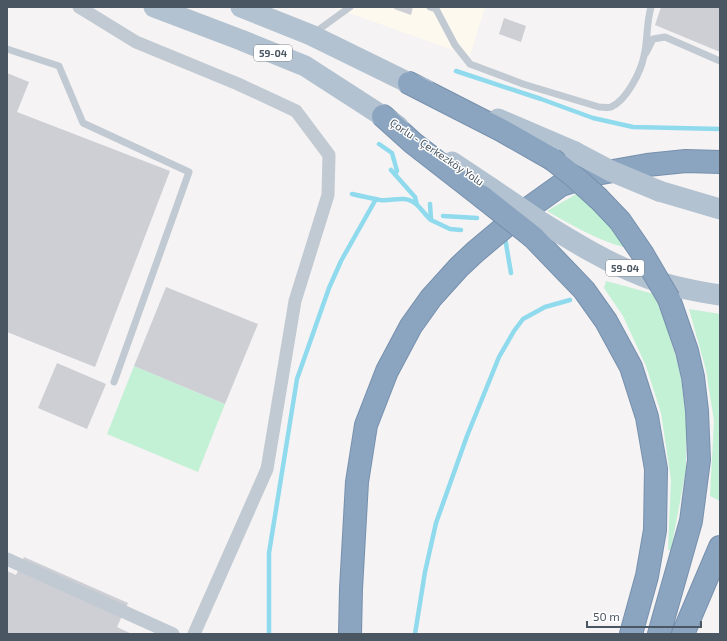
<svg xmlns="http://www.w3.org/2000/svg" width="727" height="641" viewBox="0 0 727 641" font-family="'Exo 2',sans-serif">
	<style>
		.commercial { fill: #fdf9ef }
		.green { fill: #c3f1d5 }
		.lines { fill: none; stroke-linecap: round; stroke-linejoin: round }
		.stream { stroke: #90daee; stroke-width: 4.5 }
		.building { fill: #cdcfd5 }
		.motorway-casing { stroke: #7690ad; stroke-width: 24 }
		.service { stroke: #c1cad2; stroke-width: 7 }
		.minor { stroke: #c1cad2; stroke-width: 13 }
		.primary { stroke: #b3c2d1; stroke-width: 21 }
		.motorway { stroke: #8ba5c1; stroke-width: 22 }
		.motorway-bridge-casing { stroke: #7690ad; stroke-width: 24; stroke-linecap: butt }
		.primary-bridge { stroke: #b3c2d1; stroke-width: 21 }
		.motorway-bridge { stroke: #8ba5c1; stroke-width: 22 }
		.labels { text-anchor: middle; stroke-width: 3; stroke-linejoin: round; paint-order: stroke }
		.shield { fill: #fff; stroke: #808990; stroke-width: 1 }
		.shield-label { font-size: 10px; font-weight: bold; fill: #4a5661 }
		.street-label { font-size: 11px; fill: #4a5661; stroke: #fff }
	</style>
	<rect width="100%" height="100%" fill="#f5f3f3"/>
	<path class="commercial" d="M332,7H485L470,56Z"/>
	<path class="green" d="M578,193L602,216L625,244L623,247C595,239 572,225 547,211Z
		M606,281L654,294L666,325L680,371L686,420V469L671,550H668L671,480L661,413L646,366L623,316L604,288Z
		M689,309L720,314V501L710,496L714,421L706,370Z
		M134,366L225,404L198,472L107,434Z"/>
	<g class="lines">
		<path class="stream" d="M456,71L541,99L593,118L633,127L720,129
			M379,144L392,153L397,171L395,174
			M391,170L415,197L417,205
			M352,194C361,196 370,198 380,200C392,202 404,194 416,204C422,209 425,215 431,220
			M430,204L431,220L450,229L461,230
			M443,216L477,218
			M505,238L511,273
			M269,634V553L297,379L329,288L341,261L376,199
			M415,634L425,572L436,523L467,436L499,357L514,331L523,319L545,307L570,300"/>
	</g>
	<path class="building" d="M395,7H413L411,15L394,9Z
		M661,7H720V52L655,25Z
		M504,18L526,26L521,42L499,34Z
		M7,73L29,82L17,112L170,171L95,367L7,332Z
		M166,287L258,324L225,404L134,366Z
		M57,363L106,384L87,429L38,408Z
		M24,557L128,603L117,627L132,634H7V571L16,575Z"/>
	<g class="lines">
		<defs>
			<path id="motorway" d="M409,83L501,130L552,159
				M383,116L413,143L481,196
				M599,199L620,221L642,253
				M533,237L584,290L606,321L631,367L647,417L656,469L655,530L647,576L631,634
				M350,634L351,589L357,482L366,425L387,371L411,326L431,298L459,267L475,252L519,215L561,185L596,174L647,165L686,161L720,162
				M659,634L691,521L699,460L697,411L693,377L687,351L669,299
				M683,634L720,547"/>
		</defs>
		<use href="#motorway" class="motorway-casing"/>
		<path class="service" d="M430,7L436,9L455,45L470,64L523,84L599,107C603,107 608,108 611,107C627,100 641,71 644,56C648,39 646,25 651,7
			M314,33L350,7
			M7,49L59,66L83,123L189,172L114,382
			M646,53L653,39L665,37L720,61"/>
		<path class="minor" d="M79,7L136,42L238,84L296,111L329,155L328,195L295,301L267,469L194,634
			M7,559L173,634"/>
		<path class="primary" d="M154,7L241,40L305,66L398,126
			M241,7L311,35L409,83L425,89
			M498,119L575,152
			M452,162L491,188
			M659,191L720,209
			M538,220C571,240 604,261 640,275C666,286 693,291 720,295"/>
		<use href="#motorway" class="motorway"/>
		<defs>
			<path id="motorway-bridge" d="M552,159L577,179L599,199
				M481,196L533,237
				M642,253L669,299"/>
		</defs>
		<use href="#motorway-bridge" class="motorway-bridge-casing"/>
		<path class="primary-bridge" d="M575,152L611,171L659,191
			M491,188L538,220"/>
		<use href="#motorway-bridge" class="motorway-bridge"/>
	</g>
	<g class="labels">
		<g class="shield">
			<rect x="254" y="45" width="38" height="16" rx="3"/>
			<rect x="606" y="260" width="38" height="16" rx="3"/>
		</g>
		<g class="shield-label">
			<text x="273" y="57">59-04</text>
			<text x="625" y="272">59-04</text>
		</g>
		<g class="street-label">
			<text transform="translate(437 152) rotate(34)" y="4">Çorlu - Çerkezköy Yolu</text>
		</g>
	</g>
	<rect width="727" height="641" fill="none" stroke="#4a5661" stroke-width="16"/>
	<path d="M587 621v6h114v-6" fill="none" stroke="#4a5661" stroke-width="2"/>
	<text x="593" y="621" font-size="12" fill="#4a5661" stroke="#ffffff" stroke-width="3" paint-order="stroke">50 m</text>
</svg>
